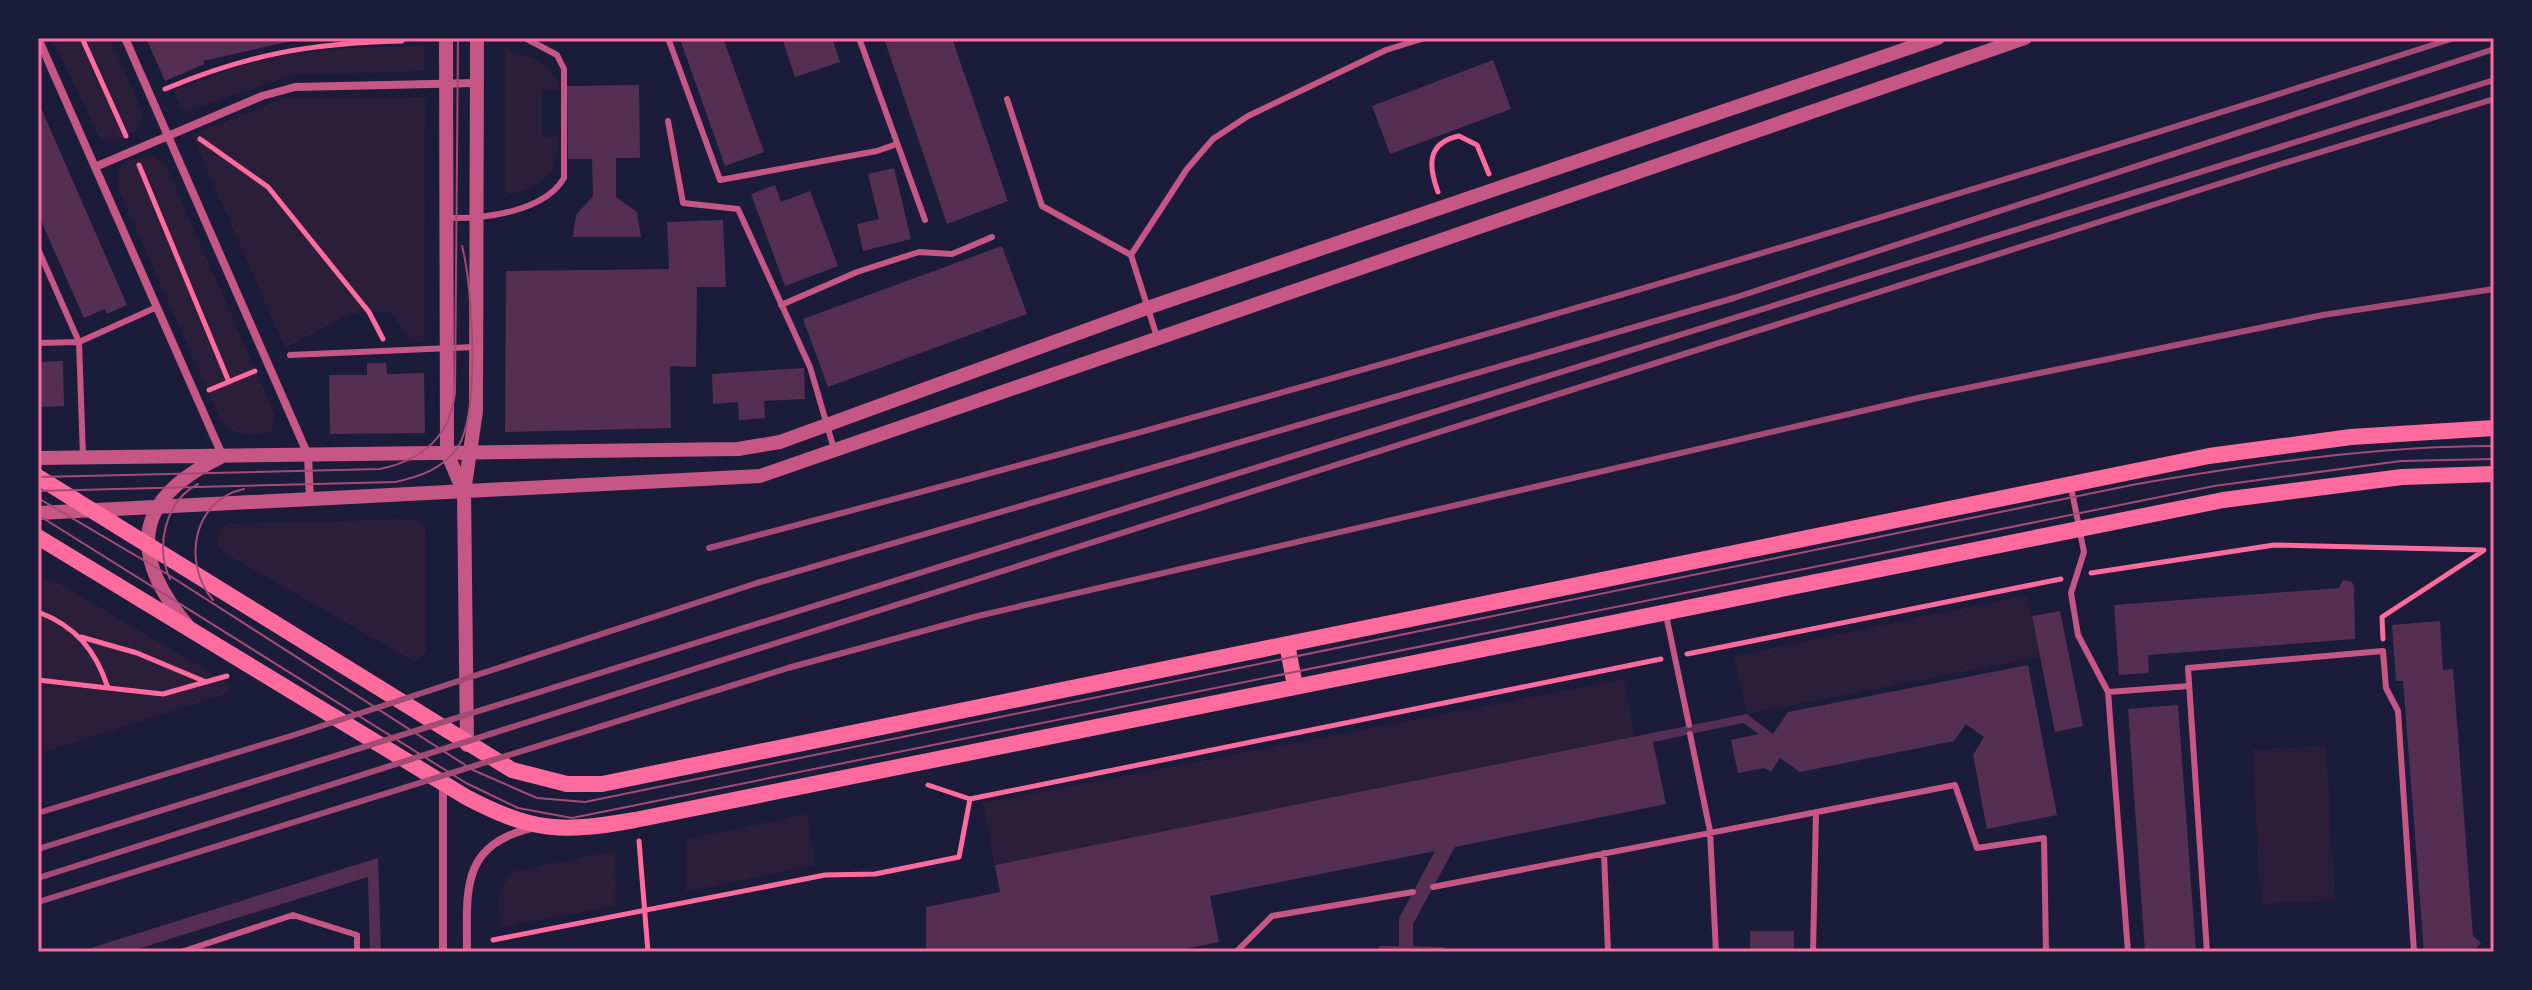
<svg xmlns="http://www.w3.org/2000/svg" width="2532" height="990" viewBox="0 0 2532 990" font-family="Roboto,sans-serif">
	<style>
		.green { fill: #2a1e3b }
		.building { fill: #542f53 }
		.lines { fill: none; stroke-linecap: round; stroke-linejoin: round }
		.path { stroke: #ff6b9d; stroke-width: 5 }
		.service { stroke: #c65784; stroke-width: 6 }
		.minor { stroke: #c65784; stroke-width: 8 }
		.tertiary { stroke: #c65784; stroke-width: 14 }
		.secondary { stroke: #ff6b9d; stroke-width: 16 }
		.tram { stroke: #a44b75; stroke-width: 2 }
		.rail { stroke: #a44b75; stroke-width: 6 }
		.neatline { fill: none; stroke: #ff6b9d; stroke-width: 3 }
	</style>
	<rect width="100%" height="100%" fill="#1b1b3a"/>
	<path class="green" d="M52,38H110L143,113L139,129L119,141L100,139Z
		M424,46V71L291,75L183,113L173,91C198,82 224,71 250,63C306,47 365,48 424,46Z
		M505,48C529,58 555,62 559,90H542V137H558C557,179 543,185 505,196Z
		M425,97L424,341L410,340L391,312L352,313L285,348L192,135L285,98Z
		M154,155L166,165L275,415L271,431C254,439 234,436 221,421L118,189V169L125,162Z
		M413,519L424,524L426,530V650L420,660H412L222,552L217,544L220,528L229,524Z
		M38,575L60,584L232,685L226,694L38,754Z
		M2027,595L2040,657L1747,714L1734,656Z
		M1624,679L1635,736L995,865L983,803Z
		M2326,746L2335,900L2261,904L2252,750Z
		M808,814L815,865L686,892V839Z
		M615,851L616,906L500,927L499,893L511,872Z"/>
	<path class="building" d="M146,38H300V39L203,61L204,64L165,81Z
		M723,38L764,152L725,166L680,39Z
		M782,38H832L840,62L795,77Z
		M884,38H952L1008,201L947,224Z
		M1493,60L1511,109L1390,154L1372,106Z
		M639,85L640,158H616V197L637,212L641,237H573L576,215L593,196L592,159H568L567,86Z
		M38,101L127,305L107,314L105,309L84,318L38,214Z
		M894,168L911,239L863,251L857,224L879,219L868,174Z
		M775,185L781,202L810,191L838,266L785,286L751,194Z
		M723,220L726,287H697L696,367L670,366L671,428L505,432L506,271L669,269L667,222Z
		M1002,246L1027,314L828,387L803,319Z
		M63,361L64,406L38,407V362Z
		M367,363H386L387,374L424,373L425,433L330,434L329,375H367Z
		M804,368L805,399L764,401L765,418L739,420L738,402L713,404L712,374Z
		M2343,580L2352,582L2354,586L2355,639L2148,655L2149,673L2119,675L2114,605L2339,588Z
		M2060,611L2083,726L2055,732L2032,616Z
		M2440,621L2443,670L2453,669L2473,936L2481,943L2474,951L2424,952L2403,681H2396L2392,625Z
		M2028,665L2057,815L1987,829L1973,755L1984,737L1966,724L1954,741L1800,772L1780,758L1771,772L1764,768L1738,773L1731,740L1759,734L1743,723L1653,742L1666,804L1455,847L1413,924V946L1445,947L1444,952H1379V946H1399V918L1435,851L1210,896L1219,942L1170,952H926V907L1000,892L995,865L1747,714L1773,734L1788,712Z
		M2178,705L2196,952H2145L2128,709Z
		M378,858L381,952H370L368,877L128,952H78Z
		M1750,931H1794V952H1750Z"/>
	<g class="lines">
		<path class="path" d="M82,38L126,136
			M165,89C249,54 312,43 402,41
			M200,139L268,187L369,312L383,339
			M139,165L229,382
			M1438,192C1428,165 1427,143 1459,136L1477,145L1489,174
			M209,390L255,371
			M2091,573L2274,545L2484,550
			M38,612C76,626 96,651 108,688L38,680
			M81,637L137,653L206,682
			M2383,639L2382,617L2483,551
			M1687,654L2061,579
			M108,688L163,694L227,676
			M928,785L970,799L1661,659
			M639,841L648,952
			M493,940L825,875L875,874L959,857L970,799"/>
		<path class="service" d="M668,38L720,180L877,151L897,144
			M859,38L925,220
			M1007,99L1042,206L1131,255L1157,337
			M668,121L683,203L738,209L810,367L834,449
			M447,218C484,219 544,212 564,178V69L557,55L525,38
			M38,249L79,342L38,343
			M1131,255L1187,169L1213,139L1248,116L1386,50L1425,38
			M781,305L857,272L919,252L952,254L992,237
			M290,355L474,347
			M83,457L79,342L157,307
			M2071,487L2084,552L2071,593L2078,635L2108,692
			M1666,615L1689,725
			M1690,734L1710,831L1716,952
			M1604,853L1608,952
			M1433,887L1955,785L1977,848L2044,838L2046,952
			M181,952L293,915L357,935V952
			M1236,952L1272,916L1413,892
			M1813,952L1816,812
			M2128,952L2108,692L2189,686
			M2207,952L2188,668L2383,651L2386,688L2398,711L2414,952"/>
		<path class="minor" d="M38,38L223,457
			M125,38L308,455L310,500
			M95,167L262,96L295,87L477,83
			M443,783V952
			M467,952C467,890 460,846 531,828"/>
		<path class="tertiary" d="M446,38L447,453L463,490
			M38,458L738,449L780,442L1147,308L1938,38
			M38,513L760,476L2025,38
			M187,625C128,554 134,499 219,458
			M467,745L464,492L476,411L477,38"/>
		<path class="secondary" d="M38,477L512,770L567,784H602L2209,456L2351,437L2494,428
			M38,537L466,797C532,832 562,833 635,820L2223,500L2402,477L2494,474
			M1287,644L1295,686"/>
		<path class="tram" d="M38,477L380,469C423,460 450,437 455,393L458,38
			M38,491L395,482C419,477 443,469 458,447C480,412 473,286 462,246
			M38,498L167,574L473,770L537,798L585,802L2137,484C2256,464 2373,446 2494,446
			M38,515L466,783L518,808L572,818L2214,486L2401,461L2494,459
			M170,579C155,547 165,501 198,484
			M213,600C182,564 192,500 244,489"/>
		<path class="rail" d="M709,548C1296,395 1877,224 2454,38
			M38,813L294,735L757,583L1734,298L2494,49
			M38,849L2494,80
			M38,878L2278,165L2494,99
			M38,902L788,668L978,616L1918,398L2323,315L2494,289"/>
	</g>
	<rect width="2532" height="990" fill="none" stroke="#1b1b3a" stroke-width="80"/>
	<rect x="40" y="40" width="2452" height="910" class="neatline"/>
</svg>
